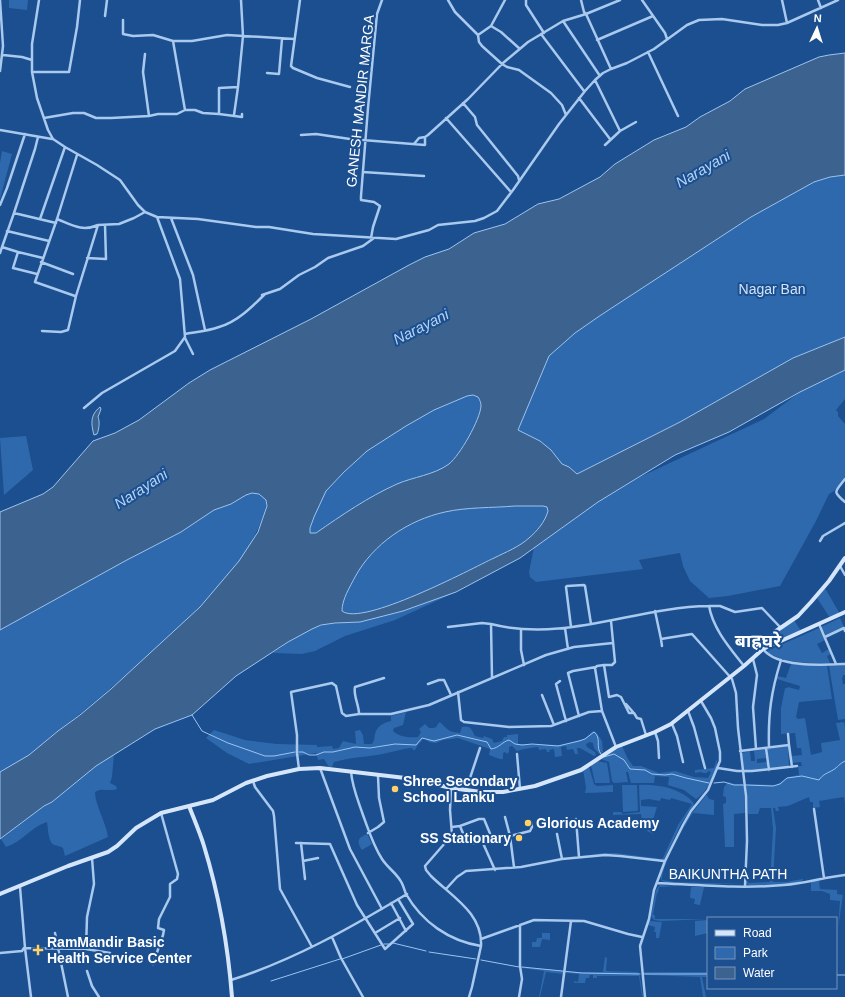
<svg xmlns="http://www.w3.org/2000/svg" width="845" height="997" viewBox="0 0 845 997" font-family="Helvetica,'Noto Sans Devanagari',sans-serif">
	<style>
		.green { fill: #2e69ad }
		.water { fill: #3c6290; stroke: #9cc4f0; fill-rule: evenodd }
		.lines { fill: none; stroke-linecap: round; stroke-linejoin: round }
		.stream { stroke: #9cc4f0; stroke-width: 1 }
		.street { stroke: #a9c9ee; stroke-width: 2.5 }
		.secondary { stroke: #d6e6fa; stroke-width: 4 }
		.poi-dot { fill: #ffd166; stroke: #1b4f8f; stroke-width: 1.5 }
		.labels { text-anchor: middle; stroke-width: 4; stroke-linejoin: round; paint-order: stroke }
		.street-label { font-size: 14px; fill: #fff; stroke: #1b4f8f }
		.park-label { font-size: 14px; fill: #cfe3fa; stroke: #1b4f8f }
		.poi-label { font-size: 14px; font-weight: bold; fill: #fff; stroke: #1b4f8f; text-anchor: start }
		.water-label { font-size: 15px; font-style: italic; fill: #b5d3f5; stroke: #1b4f8f }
		.district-label { font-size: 18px; font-weight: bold; fill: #fff; stroke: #1b4f8f }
	</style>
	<rect width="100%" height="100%" fill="#1b4f8f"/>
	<path class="green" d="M9,0H28L27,10L9,8Z
		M2,151L12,154L0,199V163Z
		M845,175V337L793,358L680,422L577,474L569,467L562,464L551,450L540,441L518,430L549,356L575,333L601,315L751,217L814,182L830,177Z
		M845,370V399L836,410L838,412V416L845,424V478L834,491L829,494L816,521L780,586L728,596L709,598L690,581L683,566L680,553L639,560L643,569L536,582L530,577L529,572L534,547L598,502L642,476L764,419L800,392Z
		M473,395L478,397C479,400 481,402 481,406C480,420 460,455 449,464C434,475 413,477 397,484C368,497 342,515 316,533H310V528L319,503L326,491L344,472L367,451L406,426L434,410L467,396Z
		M26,436L33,470L4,495L0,438Z
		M252,493C271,495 267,505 262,519C243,571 188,619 147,656C118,682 90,707 59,730C48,738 39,748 29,755C20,762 9,767 0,772V630L125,561L181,532L214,510L231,504L246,495Z
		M515,506H543L547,507L548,511C545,522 537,531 529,538C519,547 506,552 494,558C471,569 362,627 342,611C342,599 350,587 355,577C373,544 408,520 445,512C467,507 492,508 515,506Z
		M825,588L840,614L830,618L817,598Z
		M456,592L395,620L345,636L315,651L302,654L273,653C287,643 307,628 324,625C337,622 350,624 363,621C395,613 425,603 456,592Z
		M840,618L844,627L826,636L821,627Z
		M794,620L801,631L771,644L769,643L777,633Z
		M819,628L825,640L817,644L822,653L829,649L831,654L827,656L830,663C806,663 789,664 768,653L767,651Z
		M791,664L827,666L832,699L799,702L796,717L798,719L805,718L811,755L822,752L821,743L840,740L836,723L844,722L845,727V804L844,797L819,801L820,807L813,808V802H810L809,797L788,806L778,807L779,811H776L775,808H773L776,828L773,882H786L803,879V880C793,887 761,885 748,885L746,883V877L748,883L770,882L773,829L771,808H760L758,814H748L746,784L776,785L788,777L799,775L798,766H802L801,762L792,763V756L802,755L801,748H797L795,733L781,734V708L785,688H787L788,687L799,690L800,686L777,679V676L786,678Z
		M845,665V675H843V677H842L843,684H845V719L838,720L829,666Z
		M406,712L403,725L394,728L393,731C399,737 410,738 418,737L421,732L419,729L425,724L429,728C440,728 434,727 440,722C448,730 449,732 460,733L462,727C471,725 471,729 475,736L483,738L484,736L492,739L494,743L502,741L504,737H507V735L518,734V744L560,745L584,739L593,731L596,732L602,741L603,752L599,754L594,748L593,743L590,742L586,744L587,747L595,752L596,755L594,756L580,748H577L578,754H575L573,749L567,750L566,746L561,747L562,756L555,757L554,749L549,750L550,752H547L546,749L539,750L538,747L524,749L517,751L512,746L509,747V752L507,754L505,752L503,753V759C500,760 493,756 489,755L490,749L458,738L443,740L436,743L429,742L425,739H423L418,745L415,750H413L412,748C400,749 389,753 377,755C363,757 348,758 334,762L332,767H329L324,759L318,760L316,753L249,764L227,753L206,738L214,730L245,740L277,744L317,745V747L332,746L333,749L339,748L343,741L356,744L355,731L360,730L363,735L364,744H372C375,740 374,738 375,734C377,726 383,723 391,721V716Z
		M622,746L628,759L633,766H641L659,773L675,771L694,777L708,778L711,772L708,771L707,773H703L701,772L695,773V770L714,768L717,759C718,771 706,794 696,799L684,790L668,785L669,777L655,776L654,783H631L628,772H626L628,782L614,783L612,781L609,762L601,759Z
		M788,746L789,768L770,770L767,749Z
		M765,749L766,758L757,759V763L767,762V770L744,773L742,753L750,751L751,761H755L754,751Z
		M114,754L112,777L110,783L116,786L117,789C110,792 101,787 95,792C95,805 106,822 108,837L65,856L63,848C60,846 58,846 54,845C48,842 48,828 47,822C31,827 22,842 6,847L1,839L44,806L52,802L96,766Z
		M597,761L607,763L610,782L609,783H595L591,765Z
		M589,767L594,784L597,786L613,785V792L585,793L586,787L583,770Z
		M728,782L735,784H744L745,813L734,814V847H725L723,804L726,803V797L723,796L724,787Z
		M622,785H637L638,810L637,811L623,812Z
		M639,785C657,784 680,788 693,802L694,805L681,824L664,860L615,854L568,858L603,853H616L661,859L663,858L678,825L692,804L671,798L670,800L661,798L660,801L649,799L641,800V806L657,807L653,820V834L647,831L646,821H642L641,814L613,815V812H621L623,814L640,812Z
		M708,793L707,795L709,799L714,800V815L693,813C685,824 661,867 662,880L674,882L744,884H698L668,883L662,881L660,876L665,864L688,818Z
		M367,834L372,844L362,850C356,841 358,838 367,834Z
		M819,880L820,889L837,890V894L843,895L838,928L840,901L830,900V894L822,891H811V882Z
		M660,885L679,886L659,887L658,893H657L653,914L655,916V919H708L661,921L654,920L651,916L656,890Z
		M691,887H704L700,905L694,904L695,899L690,898Z
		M708,920V933L695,936V921Z
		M650,921L662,922L659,938H656V932H654L655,927L648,925Z
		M542,933H550V940L542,939L540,947H532V942H536L537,938H542Z
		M605,957L607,958L606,971L638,972L639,975L640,976L643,997H642L639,976H597V978H593V975H590L589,978H586L585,983H574V981L578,982L579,974L565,973L560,997L563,974L546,972L540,997H539L544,971L521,968V967L578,972H603Z
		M644,972H708V977H702L706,997H703L700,977L645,975Z"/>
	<path class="water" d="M845,53V175L830,177L814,182L751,217L601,315L575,333L549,356L518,430L540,441L551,450L562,464L569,467L577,474L680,422L793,358L845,337V370L800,392L729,432L675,455L598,502L520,558L456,592L403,611L360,622L335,623L321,625L312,629L288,642L236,676L192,715L155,729L96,766L52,802L44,806L0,839V772L29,755L58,731L80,715L111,689L200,607L239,561L258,532L267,506L266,500L259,494L252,493L246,495L231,504L214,510L181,532L125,561L0,630V512L43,494L53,487L93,441L115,433L139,420L189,383L210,370L311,319L409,265L425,257L449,249L474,233L505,224L538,204L559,199L600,177L615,164L654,140L686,127L700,117L730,101L745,89L819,57L829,55ZM473,395L478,397C480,400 481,403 481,406C480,420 460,455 449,464C434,475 413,477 397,484C368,497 342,515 316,533H310V528L314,517L326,491L344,472L367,451L406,426L434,410L467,396ZM515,506H543L547,507L548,511C545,522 537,531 529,538C519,547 506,552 494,558C471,569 362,627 342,611C342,599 350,587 355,577C373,544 408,520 445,512C467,507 492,508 515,506Z
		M100,407L101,409L98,417C100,421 99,430 97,434L94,435C91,424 90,415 100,407Z"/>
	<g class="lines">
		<path class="stream" d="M192,715L202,731L228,743L265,756H274L295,752
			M299,752H303L309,755H316L324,752H333L355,747L370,748L395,744L416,745L422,738L434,741L457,735L487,742L491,749C499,748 502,742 509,740L515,744L522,745L532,744L558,746L579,741L585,739L594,732C602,738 595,747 601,754
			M604,757L614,754L624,760L630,769L645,770L652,774L665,775L672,774L686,778L709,783
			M714,783L724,782L734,785H743
			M746,785L773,786L780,784L787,778L802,776L819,780C823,774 828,773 833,770C838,767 839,764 845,761
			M393,943L426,951
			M384,944H389
			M429,952L476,959
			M342,959L381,945
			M481,960L519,967
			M522,967L582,973L640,974
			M644,974H708
			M836,975H845
			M271,981L340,959"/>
		<path class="street" d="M39,0L32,44V72L37,98L48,130L53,139L65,147L97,165L120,180L138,205L145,212L157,217L198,219L256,227H269L313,234L396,239L429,230L438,225L475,221L484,218L497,211L513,190L559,124L585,91L595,80L603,73L611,69L627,63L654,49L687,25L699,20L722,19L762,25H778L787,23L838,0
			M300,0L291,66L293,68L317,78L350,87
			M448,0L455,12L478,35L479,42L482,46L502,64L507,67L519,70L551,93L562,105L566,115
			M526,0V5L544,33
			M581,0L584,12L586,14L611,69
			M642,0L665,33L667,39
			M782,0L787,23
			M818,0L821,8
			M105,16L107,0
			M123,20V34L133,36L153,35L173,41H192L227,35L294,39
			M563,21L600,76
			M491,26L501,32L520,49
			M541,34L584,91
			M478,35L491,26L505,0
			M597,40L653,16
			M173,41L185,110
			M648,52L678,116
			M145,54L143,72L149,116
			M3,55L22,57L32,60
			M0,71L3,46L0,0
			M32,72H69L77,27L80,0
			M267,73L279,74L282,39
			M595,80L620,131
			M579,98L610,139
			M463,103L475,117L477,125L518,176L519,180
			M219,114L242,117V114
			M234,115L238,87
			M44,118L73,113H84L96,118H111L149,116L158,114H177L185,110H195L203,113L219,114V88L238,87L243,36L241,0
			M446,118L511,192
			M0,130L52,139
			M301,135L316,134L350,139L425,145V137
			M414,144L419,138L425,137L428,135L468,99L503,63L528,42L563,21L586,14L620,0
			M605,145L620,131L636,122
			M363,172L424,176
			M0,205L7,188L25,134
			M14,213L35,149L38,137
			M171,218L193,275L205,330
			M40,219L65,147
			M57,219C72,225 82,232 98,225
			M7,231L49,241
			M371,238L373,227L380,206L374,202L361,200V196L368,108L377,14L382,0
			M18,252L43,258
			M0,253L2,247
			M87,258L106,259L105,225
			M41,262L73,274
			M37,274L13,268L18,252L2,247L14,213L56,223
			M262,295L280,289L299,275L315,267L328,258L363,246L374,238
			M75,296L35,282L57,219L77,155
			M42,331L61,332L68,330L76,296L98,225L119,224L134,218L145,212
			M185,334C196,332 208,331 219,327C237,322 252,307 265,294
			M185,338L193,354
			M84,408L102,393L175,351L185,337L180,279L157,217
			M845,479C835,492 832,491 845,502
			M820,541L823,536L845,523
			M840,566L845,575
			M655,611L661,639L692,634L732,679L736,693L738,728L746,796L747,841L745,886
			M611,621L615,662L612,665H604L609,697L617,695L621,697L629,713H634L637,718L641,719L646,735
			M819,624L836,664
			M448,627L482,623L491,624
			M571,627L566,587L567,586L584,585L585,586L591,624
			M565,628L568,649
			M521,629V650L524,665
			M825,637L844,628L845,631
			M661,639L662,646
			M763,649C777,668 824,665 845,664
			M753,659L757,675L753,707L756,749
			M744,666C730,648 713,629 709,606H720L735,612L762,608L780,627
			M492,678L491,624C566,643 635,607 709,606
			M560,681L556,684L566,721
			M428,684L439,680H444L451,695
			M458,692L461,720L464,722L509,727L551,726L589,712L602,711L616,747
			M542,695L554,725
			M626,704L633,712
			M602,711L595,668L597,666L604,665
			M688,711L694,727L705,768
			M359,714C359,705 353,695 355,687L384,678
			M579,716L568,673L573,671L596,667
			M672,724L677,736L683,762
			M655,732L658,741L659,758
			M788,734L789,745
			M766,748L769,770
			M769,748C768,714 771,692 781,660
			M740,751L789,745L792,767
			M517,754L520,789
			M320,768L350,849L382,909
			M718,768L737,771H752L797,766
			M299,769L297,753V735L291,692L332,683L336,686L342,713L346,716L359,714H391L429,705L546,655L574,647L613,643
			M351,771C352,787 358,800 363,815C369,831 373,845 382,859C387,867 395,872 400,880C403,884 404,889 406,894C422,922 449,941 481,946
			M253,781L255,787L273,811L274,816L280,889L312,947
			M451,788L450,810L452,835L425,866L426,870L431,876C451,896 483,913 481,946L472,987L469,997
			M466,790L480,748
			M814,809L824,878
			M505,817L510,836
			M576,819L579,857
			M460,826L479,819H484L491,836L482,841
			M452,827L460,826L467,843H474L482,841L495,870
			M368,833L378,827L384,822L379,798L378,776
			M557,834L562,859
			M296,843L330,844L357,905L385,949L413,924L398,899
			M301,843L305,879
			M92,858L94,884L87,917L86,949L110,953
			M303,861L318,858
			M514,867L510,836L530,831L532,827L531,822
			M657,883C699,885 742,889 784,885C805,884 824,877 845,875
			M20,887L25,948L86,949
			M446,889L457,877L466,871L521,867L562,859L605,855L620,856L664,861
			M391,903L406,931
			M55,933L68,997
			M375,933L400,918
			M332,937L341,958L363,997
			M481,939L534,920L584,921L628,934L642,937
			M25,948L31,997
			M0,953L22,951L24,948
			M153,964L163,935L164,930L158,928L159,919L170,897V884L177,879L178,874L161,813
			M87,971L92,986L99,997
			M231,980C294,960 350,928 407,894
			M519,997L522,979L520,966V925
			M561,997L571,921
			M645,997L640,946L649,919L654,890L665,861L683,825L691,811L708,790L720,761V752L715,728L711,718L701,701"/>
		<path class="secondary" d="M763,649L776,631L798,616L811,602L829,581L845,558
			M189,806C194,819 200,833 204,846C219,895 228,946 232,997
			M0,894L68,866L108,852L117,846L136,828L161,813L213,800L246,783L267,776L299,769L320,768L414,779L451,788L481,792H503L535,786L581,770L616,747L655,732L671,724L744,666L763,649L845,612"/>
	</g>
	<g class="poi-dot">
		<circle cx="395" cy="789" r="4"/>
		<circle cx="528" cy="823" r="4"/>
		<circle cx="519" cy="838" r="4"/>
		<path d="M36 944h4v4h4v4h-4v4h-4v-4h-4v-4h4z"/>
	</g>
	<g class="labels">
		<g class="street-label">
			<text transform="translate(360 101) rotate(-84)" y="5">GANESH MANDIR MARGA</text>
			<text x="728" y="879">BAIKUNTHA PATH</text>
		</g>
		<g class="park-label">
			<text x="772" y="294">Nagar Ban</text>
		</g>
		<g class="poi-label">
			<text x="403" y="786">Shree Secondary<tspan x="403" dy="16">School Lanku</tspan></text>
			<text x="536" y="828">Glorious Academy</text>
			<text x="511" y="843" text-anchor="end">SS Stationary</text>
			<text x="47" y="947">RamMandir Basic<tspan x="47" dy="16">Health Service Center</tspan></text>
		</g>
		<g class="water-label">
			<text transform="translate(703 169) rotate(-30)" y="5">Narayani</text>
			<text transform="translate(421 327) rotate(-27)" y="5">Narayani</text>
			<text transform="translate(141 489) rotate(-33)" y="5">Narayani</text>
		</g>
		<g class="district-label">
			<text x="758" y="647">बाह्रघरे</text>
		</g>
	</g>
	<rect x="707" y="917" width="130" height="72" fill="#1b4f8f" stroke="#7695bc"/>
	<rect x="715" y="930" width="20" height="6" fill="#d6e6fa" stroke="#7695bc"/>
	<text x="743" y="937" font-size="12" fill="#ffffff">Road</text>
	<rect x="715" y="947" width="20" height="12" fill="#2e69ad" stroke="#7695bc"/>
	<text x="743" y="957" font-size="12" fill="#ffffff">Park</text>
	<rect x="715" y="967" width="20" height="12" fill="#3c6290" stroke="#7695bc"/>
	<text x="743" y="977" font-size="12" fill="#ffffff">Water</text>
	<g transform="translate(817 28) rotate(4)" stroke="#1b4f8f" stroke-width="3" paint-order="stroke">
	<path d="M0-3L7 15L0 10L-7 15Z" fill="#ffffff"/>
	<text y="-6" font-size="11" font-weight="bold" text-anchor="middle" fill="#ffffff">N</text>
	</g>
</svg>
